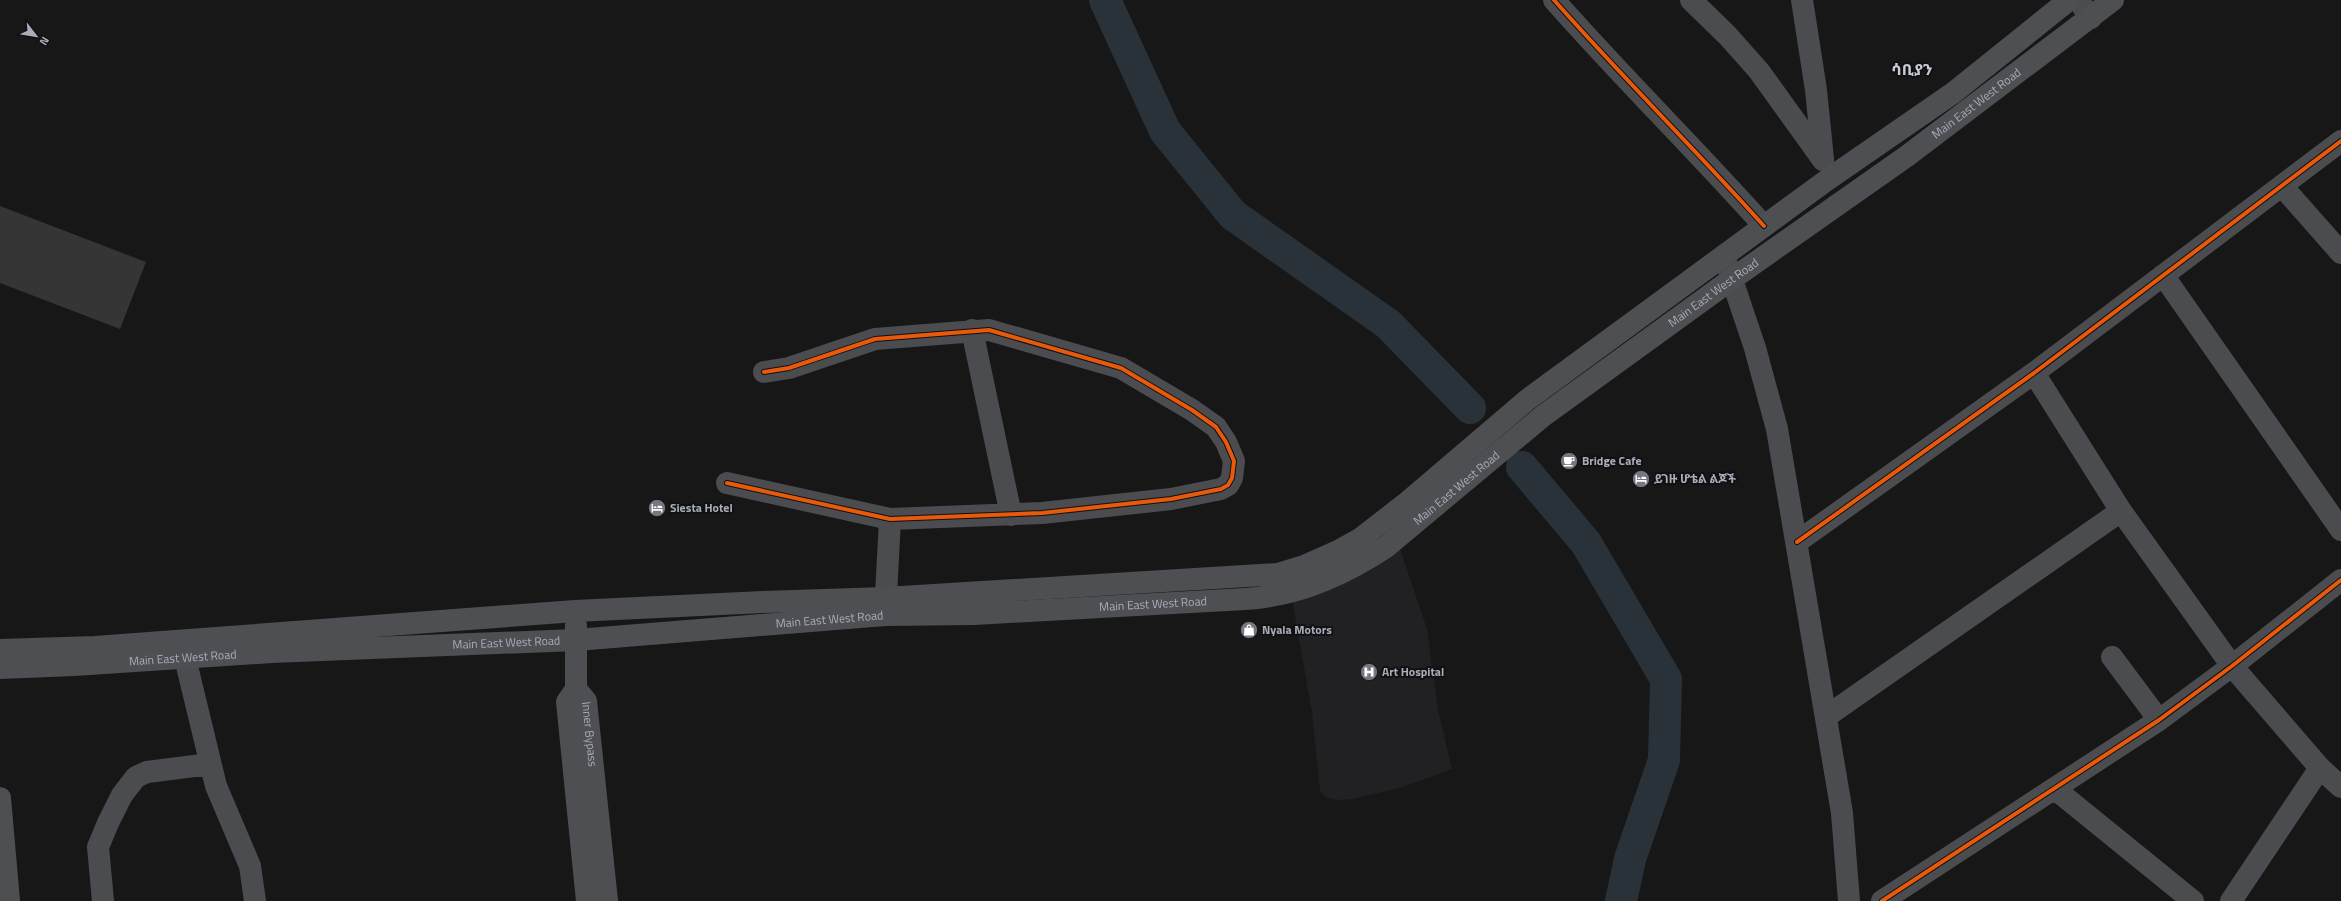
<svg xmlns="http://www.w3.org/2000/svg" width="2341" height="901" viewBox="0 0 2341 901" font-family="'Titillium Web','Noto Sans Ethiopic',sans-serif">
	<style>
		.built { fill: #212123 }
		.lines { fill: none; stroke-linecap: round; stroke-linejoin: round }
		.river { stroke: #2a3239; stroke-width: 32 }
		.building { fill: #353536 }
		.minor { stroke: #4b4c50; stroke-width: 22 }
		.major { stroke: #4d4f52; stroke-width: 22 }
		.cycleway-casing { stroke: #111113; stroke-width: 6 }
		.cycleway { stroke: #e8590c; stroke-width: 4 }
		.labels { text-anchor: middle; stroke-width: 4; stroke-linejoin: round; paint-order: stroke }
		.street-label { font-size: 12px; fill: #a8adb8; stroke: #111113 }
		.poi-label { font-size: 12px; font-weight: bold; fill: #a8adb8; stroke: #111113; text-anchor: start }
		.district-label { font-size: 16px; font-weight: bold; fill: #c9ccd4; stroke: #111113 }
	</style>
	<rect width="100%" height="100%" fill="#171717"/>
	<path class="built" d="M1399,546L1427,629L1438,710L1452,769L1400,788L1352,799L1338,800L1325,797L1320,790L1312,712L1292,599Z"/>
	<g class="lines">
		<path class="river" d="M1105,0L1165,131L1233,215L1388,324L1470,408
			M1522,467L1586,543L1666,679L1664,760L1630,859L1621,901"/>
	</g>
	<path class="building" d="M0,206L146,262L120,329L0,283Z"/>
	<g class="lines">
		<path class="minor" d="M1554,0C1622,77 1695,149 1764,226
			M1691,0L1727,35L1759,71L1823,160
			M1802,0L1816,90L1823,159
			M2078,0L2091,18
			M2282,186L2341,253
			M1724,256L1755,348L1777,429L1842,813L1849,901
			M2163,275L2341,530
			M972,330L1011,515
			M2034,373L2121,511L2232,666L2320,768L2341,787
			M727,483L890,519L1042,513L1171,499L1221,489L1228,485L1232,478L1234,461L1226,442L1216,427L1192,410L1121,368L989,330L875,339L789,368L764,372
			M1797,542L2034,373L2341,141
			M885,615L890,519
			M185,641V658L216,786L250,866L255,901
			M2112,657L2159,720
			M1827,716L2121,511
			M2055,789L2193,901
			M103,901L98,847L108,823L122,795L136,777L147,772L210,764
			M1882,901L2159,720L2232,666L2341,580
			M2231,901L2320,768"/>
		<g class="major">
			<path d="M576,626V689"/>
			<path d="M0,650L95,647L575,611L763,602L885,598L1278,574L1304,566L1340,550L1360,539L1405,504L1527,400L1827,180L1953,93L2069,0"/>
			<path id="s1" d="M0,668L74,665L272,652L576,640L885,615L974,614L1245,599C1296,596 1344,575 1386,547L1543,416L1732,279L1907,156L2113,0"/>
			<path id="s2" d="M576,689L586,701L607,901"/>
			<path d="M576,689L567,702L587,901"/>
			<path d="M0,798L9,901"/>
		</g>
		<defs>
			<path id="cycleway" d="M1554,0C1622,77 1695,149 1764,226
				M727,483L890,519L1042,513L1171,499L1221,489L1228,485L1232,478L1234,461L1226,442L1216,427L1192,410L1121,368L989,330L875,339L789,368L764,372
				M1797,542L2034,373L2341,141
				M1882,901L2159,720L2232,666L2341,580"/>
		</defs>
		<use href="#cycleway" class="cycleway-casing"/>
		<use href="#cycleway" class="cycleway"/>
	</g>
	<defs>
		<symbol id="cafe-disc" viewBox="-11 -11 22 22"><circle r="9.5" fill="#757880" stroke="#111113"/><path d="M-5.5-4.5H6V0H3Q3 3.5 0 3.5H-2.5Q-5.5 3.5-5.5 0ZM3-3.2v2h1.7v-2ZM-6 4.5H4V6H-6Z" fill="#fff"/></symbol>
		<symbol id="hotel-disc" viewBox="-11 -11 22 22"><circle r="9.5" fill="#757880" stroke="#111113"/><path d="M-6-4.5h1.5V1H6V5H4.5V3h-9V5H-6ZM-4 0a1.8 1.8 0 1 1 3.6 0ZM.5 0V-2.5h3Q6-2.5 6 0Z" fill="#fff"/></symbol>
		<symbol id="shop-disc" viewBox="-11 -11 22 22"><circle r="9.5" fill="#757880" stroke="#111113"/><path d="M-5-2.5h2.3a2.7 3.5 0 0 1 5.4 0H5L5.5 6h-11ZM-1.5-2.5h3a1.5 2.3 0 0 0-3 0Z" fill="#fff"/></symbol>
		<symbol id="hospital-disc" viewBox="-11 -11 22 22"><circle r="9.5" fill="#757880" stroke="#111113"/><path d="M-5-5h3v3.5h4V-5h3V5h-3V1.5h-4V5h-3Z" fill="#fff"/></symbol>
	</defs>
	<g fill-rule="evenodd">
		<use href="#cafe-disc" x="1559" y="451" width="20" height="20"/>
		<use href="#hotel-disc" x="1631" y="469" width="20" height="20"/>
		<use href="#hotel-disc" x="647" y="498" width="20" height="20"/>
		<use href="#shop-disc" x="1239" y="620" width="20" height="20"/>
		<use href="#hospital-disc" x="1359" y="662" width="20" height="20"/>
	</g>
	<g class="labels">
		<g class="street-label">
			<text dy="4" stroke="none"><textPath href="#s1" startOffset="2138">Main East West Road</textPath></text>
			<text dy="4" stroke="none"><textPath href="#s1" startOffset="1814">Main East West Road</textPath></text>
			<text dy="4" stroke="none"><textPath href="#s1" startOffset="1491">Main East West Road</textPath></text>
			<text dy="4" stroke="none"><textPath href="#s1" startOffset="1155">Main East West Road</textPath></text>
			<text dy="4" stroke="none"><textPath href="#s1" startOffset="831">Main East West Road</textPath></text>
			<text dy="4" stroke="none"><textPath href="#s1" startOffset="507">Main East West Road</textPath></text>
			<text dy="4" stroke="none"><textPath href="#s1" startOffset="183">Main East West Road</textPath></text>
			<text dy="4" stroke="none"><textPath href="#s2" startOffset="49">Inner Bypass</textPath></text>
		</g>
		<g class="poi-label">
			<text x="1582" y="465">Bridge Cafe</text>
			<text x="1654" y="483">ይገዙ ሆቴል ልጆች</text>
			<text x="670" y="512">Siesta Hotel</text>
			<text x="1262" y="634">Nyala Motors</text>
			<text x="1382" y="676">Art Hospital</text>
		</g>
		<g class="district-label">
			<text x="1912" y="75">ሳቢያን</text>
		</g>
	</g>
	<g transform="translate(36 36) rotate(121)" stroke="#111113" stroke-width="3" paint-order="stroke">
	<path d="M0-3L7 15L0 10L-7 15Z" fill="#a8adb8"/>
	<text y="-6" font-size="11" font-weight="bold" text-anchor="middle" fill="#a8adb8">N</text>
	</g>
</svg>
